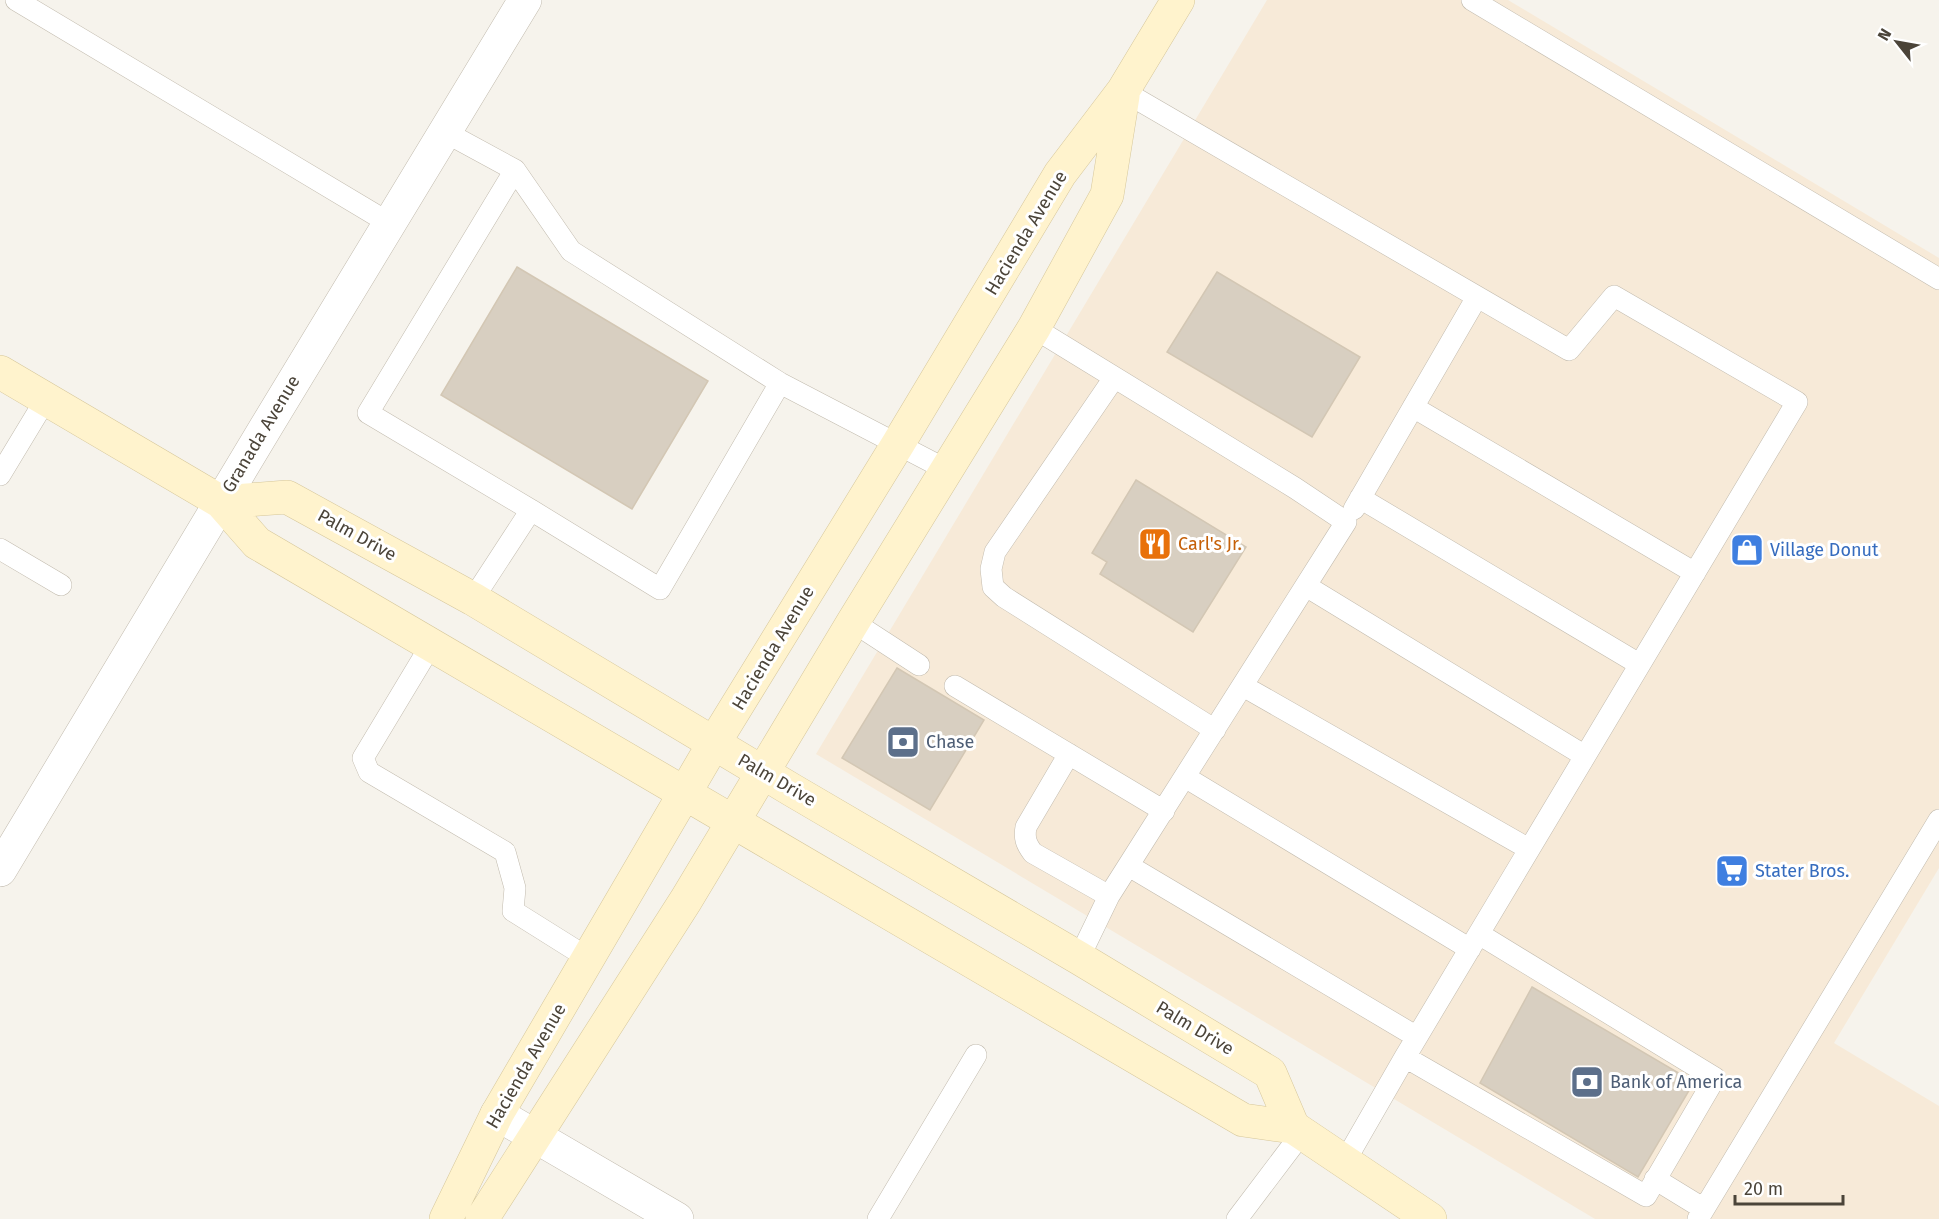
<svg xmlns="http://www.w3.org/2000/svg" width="1939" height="1219" viewBox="0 0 1939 1219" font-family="'Fira Sans',sans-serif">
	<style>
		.commercial { fill: #f7ead8 }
		.building { fill: #d8cfc1; stroke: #d3c7b4; stroke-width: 1.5 }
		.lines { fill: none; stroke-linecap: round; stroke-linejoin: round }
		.lane-casing { stroke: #c2bbae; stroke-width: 22 }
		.street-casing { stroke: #c2bbae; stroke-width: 34 }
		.secondary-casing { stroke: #d6c79b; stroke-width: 34 }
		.lane { stroke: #fff; stroke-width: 21 }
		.street { stroke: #fff; stroke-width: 33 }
		.secondary { stroke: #fff3cd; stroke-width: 33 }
		.labels { text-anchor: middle; stroke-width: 6; stroke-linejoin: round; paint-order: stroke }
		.street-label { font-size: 18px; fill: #4b4439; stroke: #fff }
		.food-label { font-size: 18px; fill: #c56008; stroke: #fff; text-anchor: start }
		.shop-label { font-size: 18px; fill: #366cbe; stroke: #fff; text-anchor: start }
		.service-label { font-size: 18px; fill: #4e5e75; stroke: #fff; text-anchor: start }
	</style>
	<rect width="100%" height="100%" fill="#f6f3ec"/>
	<path class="commercial" d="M1267,0H1508L1939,258V868L1834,1043L1939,1106V1219H1595L816,754Z"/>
	<path class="building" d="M517,267L708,381L632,509L441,395Z
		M1217,272L1360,357L1312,437L1167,352Z
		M1136,480L1246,547L1193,632L1100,574L1107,562L1092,553Z
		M897,668L984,720L930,810L842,758Z
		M1532,987L1694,1082L1638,1177L1480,1083Z"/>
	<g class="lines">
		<defs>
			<path id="lane" d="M16,0L389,223
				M1472,0L1939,279
				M1123,91L1569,350L1614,296L1797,402L1405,1057L1344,1163
				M445,132L515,170L571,251L780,383L947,470
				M515,170L368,413L531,510
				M1034,328L1295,488L1346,522L1109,896L1079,958
				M1114,378L995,552L991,569L993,587L1004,597L1215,730
				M1413,407L1695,573
				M0,475L46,399
				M1360,498L1639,664
				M1354,509L1477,297
				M0,549L61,585
				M1306,586L1585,756
				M473,599L531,510L660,589L780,383
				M853,622L919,665
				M431,645L363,758L369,772L505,852L515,888L513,911L588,958
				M955,686L1164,811
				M1243,686L1529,849
				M1069,754L1026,827C1024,838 1026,844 1033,853L1109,896
				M1185,777L1470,949
				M1129,866L1417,1037
				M1405,1057L1646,1196L1715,1078L1479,934
				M1655,1179L1704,1209
				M878,1219L976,1055
				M1237,1219L1302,1133
				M1698,1219L1939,820"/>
			<path id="street" d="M0,870L266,427L525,0
				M497,1114L677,1219"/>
			<path id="secondary" d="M0,372L221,502L257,543L1243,1120L1293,1127L1430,1219
				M221,502L287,497L473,599L792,790L1079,958L1270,1073L1293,1127
				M446,1219L497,1114L714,743L898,444L1060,174L1123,91L1178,0
				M482,1219L686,900L853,622L1034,328L1107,195L1123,96"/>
		</defs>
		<use href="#lane" class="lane-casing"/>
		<use href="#street" class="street-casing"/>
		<use href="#secondary" class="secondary-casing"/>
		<use href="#lane" class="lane"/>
		<use href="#street" class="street"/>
		<use href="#secondary" class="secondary"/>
	</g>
	<defs>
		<symbol id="restaurant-square" viewBox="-11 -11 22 22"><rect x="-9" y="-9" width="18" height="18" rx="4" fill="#e8710a" stroke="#fff"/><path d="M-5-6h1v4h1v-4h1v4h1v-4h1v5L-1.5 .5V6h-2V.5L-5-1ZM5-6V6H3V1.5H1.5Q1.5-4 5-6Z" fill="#fff"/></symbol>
		<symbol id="shop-square" viewBox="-11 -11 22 22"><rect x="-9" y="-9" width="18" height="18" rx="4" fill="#3f7fe0" stroke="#fff"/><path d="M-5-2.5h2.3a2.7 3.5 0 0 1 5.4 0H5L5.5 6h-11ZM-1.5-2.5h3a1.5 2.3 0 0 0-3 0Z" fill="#fff"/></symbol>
		<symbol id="bank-square" viewBox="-11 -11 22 22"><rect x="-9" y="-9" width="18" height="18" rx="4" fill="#5c6f8a" stroke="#fff"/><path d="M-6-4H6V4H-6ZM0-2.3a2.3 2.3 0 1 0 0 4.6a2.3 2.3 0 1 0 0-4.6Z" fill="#fff"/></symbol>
		<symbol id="supermarket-square" viewBox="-11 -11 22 22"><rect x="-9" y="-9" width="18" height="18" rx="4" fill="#3f7fe0" stroke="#fff"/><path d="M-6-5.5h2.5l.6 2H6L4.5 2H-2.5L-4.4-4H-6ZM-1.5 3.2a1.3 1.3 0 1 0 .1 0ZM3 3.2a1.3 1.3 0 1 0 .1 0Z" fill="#fff"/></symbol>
	</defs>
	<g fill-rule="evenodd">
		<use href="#restaurant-square" x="1136" y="525" width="38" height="38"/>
		<use href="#shop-square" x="1728" y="531" width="38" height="38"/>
		<use href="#bank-square" x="884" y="723" width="38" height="38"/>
		<use href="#supermarket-square" x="1713" y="852" width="38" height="38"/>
		<use href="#bank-square" x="1568" y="1063" width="38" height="38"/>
	</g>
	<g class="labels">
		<g class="street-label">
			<text transform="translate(1026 233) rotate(-59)" y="6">Hacienda Avenue</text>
			<text transform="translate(261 434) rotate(-59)" y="6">Granada Avenue</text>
			<text transform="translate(357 535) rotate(29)" y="6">Palm Drive</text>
			<text transform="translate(773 648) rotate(-59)" y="6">Hacienda Avenue</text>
			<text transform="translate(777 780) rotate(30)" y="6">Palm Drive</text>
			<text transform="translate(1195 1028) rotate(31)" y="6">Palm Drive</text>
			<text transform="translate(526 1066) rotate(-60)" y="6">Hacienda Avenue</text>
		</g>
		<g class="food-label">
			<text x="1178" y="550">Carl's Jr.</text>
		</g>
		<g class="shop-label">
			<text x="1770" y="556">Village Donut</text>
			<text x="1755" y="877">Stater Bros.</text>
		</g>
		<g class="service-label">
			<text x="926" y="748">Chase</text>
			<text x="1610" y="1088">Bank of America</text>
		</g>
	</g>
	<g transform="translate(1897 42) rotate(301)" stroke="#ffffff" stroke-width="4.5" paint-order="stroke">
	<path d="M0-4.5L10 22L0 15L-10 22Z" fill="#4b4439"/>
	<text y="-9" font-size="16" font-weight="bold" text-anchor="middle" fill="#4b4439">N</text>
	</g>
	<path d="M1735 1195v9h108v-9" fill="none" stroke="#4b4439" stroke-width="3"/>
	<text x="1744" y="1195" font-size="18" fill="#4b4439" stroke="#ffffff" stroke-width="4.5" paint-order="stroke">20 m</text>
</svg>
